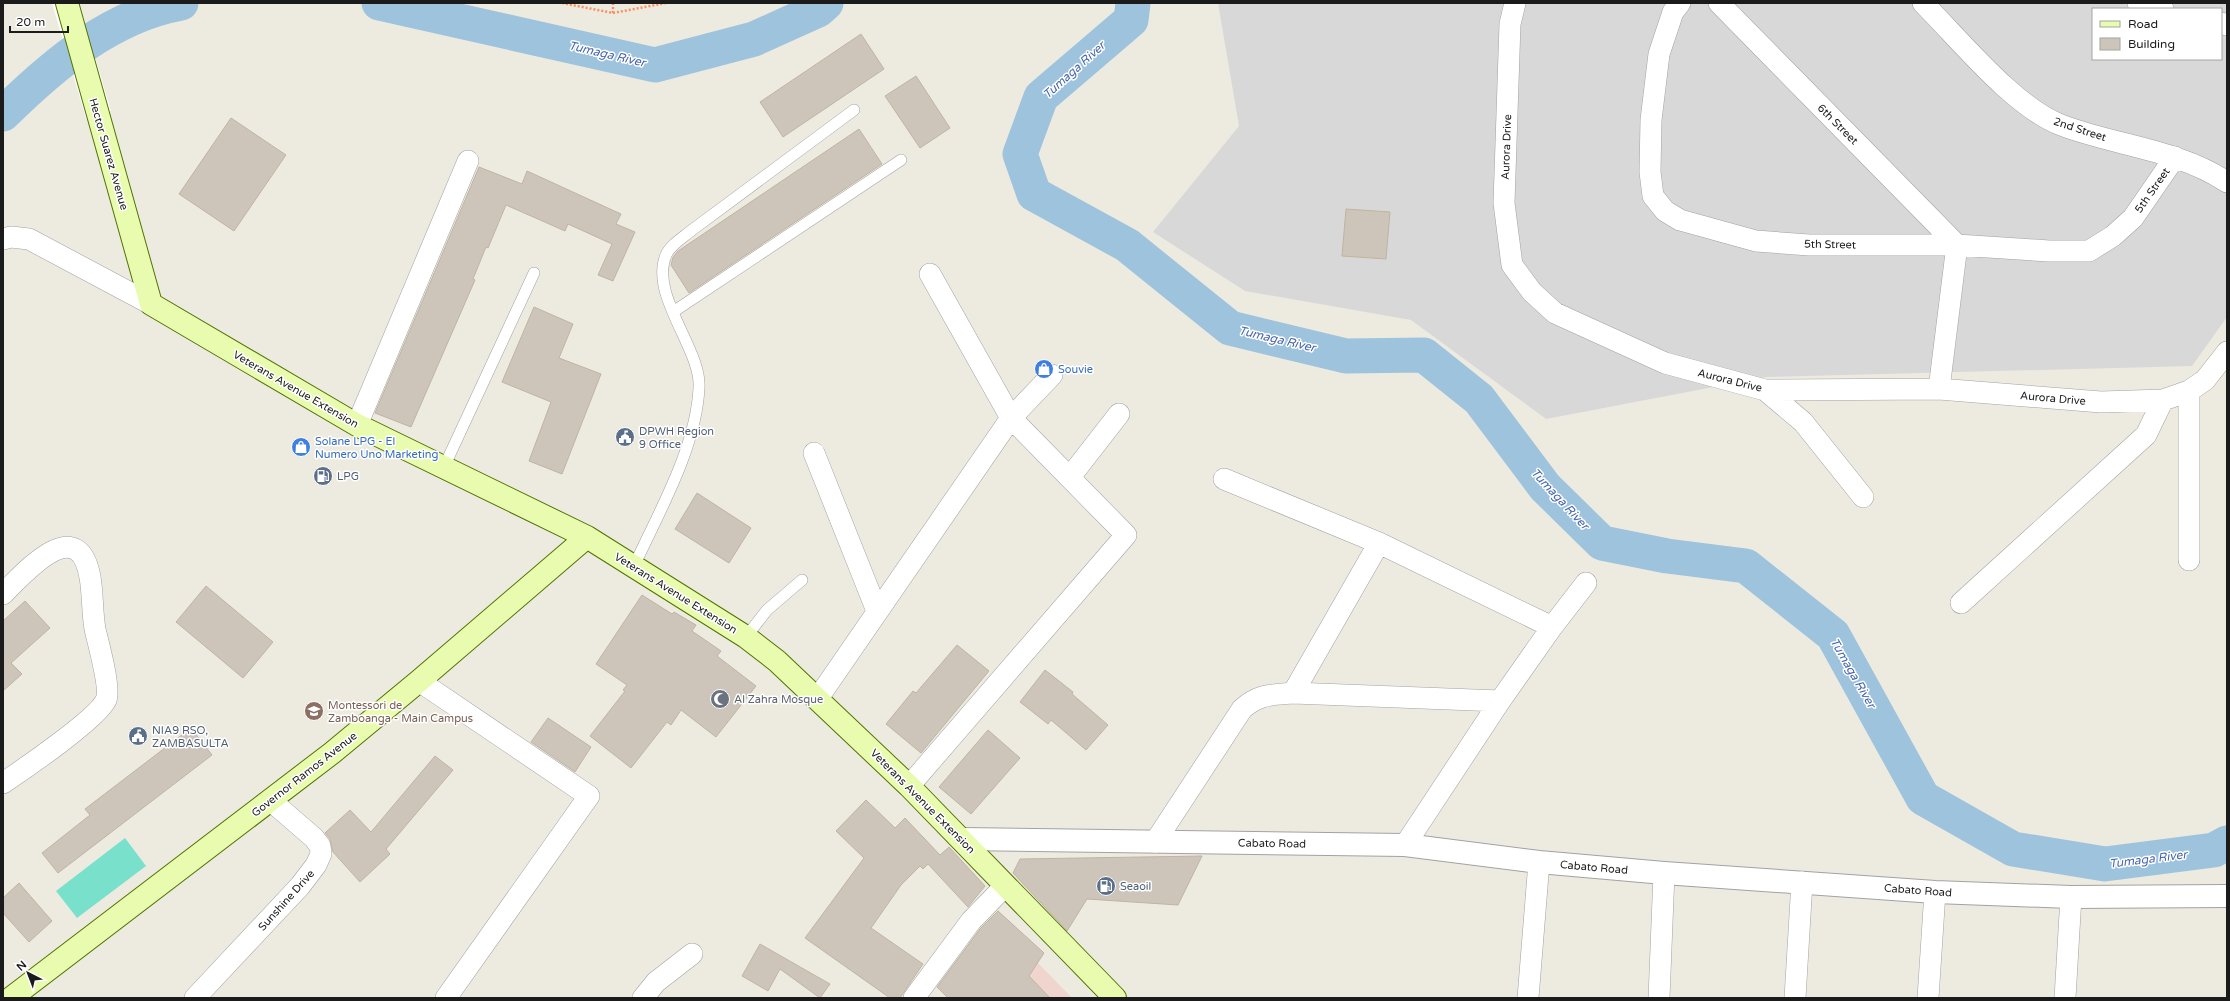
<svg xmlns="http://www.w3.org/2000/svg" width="2230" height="1001" viewBox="0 0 2230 1001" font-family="'Varela Round',sans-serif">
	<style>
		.residential { fill: #d9d8d8; fill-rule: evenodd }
		.commercial { fill: #efd5cd }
		.pitch { fill: #79e0cc }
		.pier { fill: #fff }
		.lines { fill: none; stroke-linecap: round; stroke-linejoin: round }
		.river { stroke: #9ec3dd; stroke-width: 35 }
		.building { fill: #cdc5b9; stroke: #bfb4a2 }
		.service-casing { stroke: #a2a2a2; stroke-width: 12 }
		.minor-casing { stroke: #a2a2a2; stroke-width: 22 }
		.tertiary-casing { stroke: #a2a2a2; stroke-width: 24 }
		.secondary-casing { stroke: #517301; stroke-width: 24 }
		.path { stroke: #fe8d5f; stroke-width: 2.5; stroke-dasharray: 2 2; stroke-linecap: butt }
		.service { stroke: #fff; stroke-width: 11 }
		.minor { stroke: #fff; stroke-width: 21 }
		.tertiary { stroke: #fff; stroke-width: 22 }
		.secondary { stroke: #e9fbaf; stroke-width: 22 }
		.labels { text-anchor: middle; stroke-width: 3; stroke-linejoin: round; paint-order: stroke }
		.street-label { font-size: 11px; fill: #1b1b1b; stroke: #fff }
		.shop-label { font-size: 11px; fill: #366cbe; stroke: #fff; text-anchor: start }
		.service-label { font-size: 11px; fill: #4e5e75; stroke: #fff; text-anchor: start }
		.worship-label { font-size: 11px; fill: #5b616d; stroke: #fff; text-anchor: start }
		.education-label { font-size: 11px; fill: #785e54; stroke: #fff; text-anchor: start }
		.water-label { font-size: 12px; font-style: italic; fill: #4565ad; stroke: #fff }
	</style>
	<rect width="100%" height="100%" fill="#edebe0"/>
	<path class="residential" d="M1218,3H2227V317L2192,366L1766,377L1546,419L1411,320L1245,291L1153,232L1239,126ZM2093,9H2221V59H2093Z"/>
	<path class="commercial" d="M1037,962L1072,998H1016Z"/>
	<path class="pitch" d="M125,838L146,866L77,918L56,891Z"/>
	<path class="pier" d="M52,3H79L111,111L86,118Z"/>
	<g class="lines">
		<path class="river" d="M379,3L655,65L754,39L818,10L826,3
			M1133,3L1131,20L1041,97L1020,154L1034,194L1127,245L1230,328L1346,356L1424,355L1479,399L1545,487L1602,543L1667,556L1746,566L1833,635L1923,798L2013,849L2105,864L2214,850L2227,843
			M3,114C53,65 110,16 181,3"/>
	</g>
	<path class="building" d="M861,34L884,69L783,137L760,102Z
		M916,76L950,128L920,148L885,96Z
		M231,118L286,155L234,231L179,194Z
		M859,129L882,164L689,293L671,265L673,257L678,251Z
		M479,167L522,184L527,171L621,214L616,224L635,232L613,281L598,275L612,244L568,224L565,231L506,205L488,248L486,247L473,279L475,280L411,427L375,413Z
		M1346,209L1390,212L1386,259L1342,256Z
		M534,307L573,324L559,358L601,374L562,474L529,461L551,402L502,382Z
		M697,493L751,528L729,563L675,529Z
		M206,586L273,642L243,678L176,622Z
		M642,595L672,614L674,612L696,625L692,631L721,651L717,656L756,686L716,737L681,710L671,725L667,722L631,768L590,736L625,691L623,690L627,685L596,664Z
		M25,601L50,628L11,663L22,674L3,691V621Z
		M957,645L989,671L921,753L886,724L913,691L916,693Z
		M1045,670L1073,692L1072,694L1108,725L1086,750L1051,720L1048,724L1020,702Z
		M548,718L591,747L575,772L531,742Z
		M191,728L212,755L58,873L42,853L90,815L85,809Z
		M988,730L1020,758L971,814L939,787Z
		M435,756L453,770L386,849L390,854L360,882L333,852L330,839L325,833L350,810L371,832Z
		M866,800L895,828L905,818L940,855L949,847L985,886L968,907L928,864L923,869L920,866L901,885L871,928L923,964L900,998H890L805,938L864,858L836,831Z
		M1202,856L1178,905L1087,899L1067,931L1013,873L1020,859Z
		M19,883L52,921L29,942L3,913V898Z
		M998,911L1044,953L1029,976L1050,998H948L937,987L980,929Z
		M760,944L830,984L820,998L780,969L768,991L742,976Z"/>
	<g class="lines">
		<defs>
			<path id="service" d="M673,312L901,160
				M444,467L534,273
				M634,566C659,512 696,448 699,388C702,350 649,295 666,255C670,245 684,237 692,230L854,110
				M746,637L767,610L802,580"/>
			<path id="minor" d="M1515,3L1510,24L1504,203L1512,265L1532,292L1555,313L1665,363L1765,390L1939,389L2101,402L2163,400L2189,391L2205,380L2227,352
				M1680,3L1673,12L1659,54L1651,120L1650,172L1653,196L1665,211L1680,220L1756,241L1809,245H1957L2049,251H2089L2113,236L2133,218L2175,157
				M1719,3L1957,245L1939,389
				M1923,3C1960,40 2014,107 2061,125C2116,146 2177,149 2227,182
				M2138,3L2163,9
				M2221,23L2227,25
				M3,239L11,237L29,239L151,304
				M1765,390L1803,422L1863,497
				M357,425L468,161
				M814,453L877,611
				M1070,477L1119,414
				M1224,479L1379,543
				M2189,560V391
				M3,594C25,572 78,511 90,577C93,594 92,612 95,629C98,642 111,689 106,700C97,719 24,769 3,783
				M1961,603L2146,435L2163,400
				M1552,627L1586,583
				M419,681L589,796L446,998
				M1293,693L1379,543L1552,627L1500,701L1405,845
				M818,698L1011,418L1052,375
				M909,786L1126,535L1011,418L930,274
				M1155,842L1242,709C1259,694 1271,695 1293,693L1500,701
				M195,998L300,886L316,865L321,854L320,846L314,838L270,800
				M643,998L656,982L692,954
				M914,998L971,921L1005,886
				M1528,998L1539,862
				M1659,998L1664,873
				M1795,998L1802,882
				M1928,998L1935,892
				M2065,998L2071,897"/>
			<path id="tertiary" d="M962,839L1405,845L1539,862L1664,873L1935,892L2071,897L2227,896"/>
			<path id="secondary" d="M67,3L151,304L357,425L587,537L746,637L777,661L909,786L1115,998
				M11,998L332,753L419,681L587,537"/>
		</defs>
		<use href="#service" class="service-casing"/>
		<use href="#minor" class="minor-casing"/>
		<use href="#tertiary" class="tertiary-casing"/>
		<use href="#secondary" class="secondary-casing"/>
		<path class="path" d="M562,3L613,13L666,3
			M613,3V13"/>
		<use href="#service" class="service"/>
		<use href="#minor" class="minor"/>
		<use href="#tertiary" class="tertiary"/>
		<use href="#secondary" class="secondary"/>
	</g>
	<defs>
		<symbol id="shop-disc" viewBox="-11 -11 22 22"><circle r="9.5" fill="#3f7fe0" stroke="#fff"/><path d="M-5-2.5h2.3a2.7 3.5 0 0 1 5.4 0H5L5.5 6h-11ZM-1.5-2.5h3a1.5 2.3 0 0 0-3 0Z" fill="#fff"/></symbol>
		<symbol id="civic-disc" viewBox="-11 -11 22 22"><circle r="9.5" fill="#5c6f8a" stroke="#fff"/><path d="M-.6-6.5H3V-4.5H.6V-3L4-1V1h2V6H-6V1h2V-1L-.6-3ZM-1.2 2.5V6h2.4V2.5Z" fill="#fff"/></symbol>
		<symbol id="fuel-disc" viewBox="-11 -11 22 22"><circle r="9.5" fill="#5c6f8a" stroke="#fff"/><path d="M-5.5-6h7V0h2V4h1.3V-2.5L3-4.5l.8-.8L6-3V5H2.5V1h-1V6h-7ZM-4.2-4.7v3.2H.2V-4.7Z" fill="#fff"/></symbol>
		<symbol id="mosque-disc" viewBox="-11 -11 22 22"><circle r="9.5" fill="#6b7280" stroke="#fff"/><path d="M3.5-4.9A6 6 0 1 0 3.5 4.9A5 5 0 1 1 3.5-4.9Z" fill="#fff"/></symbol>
		<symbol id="school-disc" viewBox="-11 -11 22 22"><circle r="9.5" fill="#8d6e63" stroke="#fff"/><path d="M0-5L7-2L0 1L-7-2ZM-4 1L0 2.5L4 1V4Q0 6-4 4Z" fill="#fff"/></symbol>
	</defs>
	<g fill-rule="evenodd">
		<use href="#shop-disc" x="1033" y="358" width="22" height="22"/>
		<use href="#civic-disc" x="614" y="426" width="22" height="22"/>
		<use href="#shop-disc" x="290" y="436" width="22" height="22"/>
		<use href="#fuel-disc" x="312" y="465" width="22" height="22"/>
		<use href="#mosque-disc" x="709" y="688" width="22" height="22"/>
		<use href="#school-disc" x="303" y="700" width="22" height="22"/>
		<use href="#civic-disc" x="127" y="725" width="22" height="22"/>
		<use href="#fuel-disc" x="1095" y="875" width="22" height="22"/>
	</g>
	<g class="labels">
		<g class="street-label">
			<text transform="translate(1838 124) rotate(45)" y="4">6th Street</text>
			<text transform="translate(2080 129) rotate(18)" y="4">2nd Street</text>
			<text transform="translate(1506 147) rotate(-88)" y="4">Aurora Drive</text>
			<text transform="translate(109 154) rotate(74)" y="4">Hector Suarez Avenue</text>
			<text transform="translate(2152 190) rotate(-55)" y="4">5th Street</text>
			<text transform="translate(1830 244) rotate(1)" y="4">5th Street</text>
			<text transform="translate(1730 380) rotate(14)" y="4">Aurora Drive</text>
			<text transform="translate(296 389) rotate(30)" y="4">Veterans Avenue Extension</text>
			<text transform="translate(2053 398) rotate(5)" y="4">Aurora Drive</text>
			<text transform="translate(676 593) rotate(32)" y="4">Veterans Avenue Extension</text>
			<text transform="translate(304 774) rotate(-38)" y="4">Governor Ramos Avenue</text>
			<text transform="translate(923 801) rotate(45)" y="4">Veterans Avenue Extension</text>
			<text transform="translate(1272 843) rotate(1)" y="4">Cabato Road</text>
			<text transform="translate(1594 867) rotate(5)" y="4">Cabato Road</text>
			<text transform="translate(1918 890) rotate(4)" y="4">Cabato Road</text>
			<text transform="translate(286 900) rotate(-48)" y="4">Sunshine Drive</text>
		</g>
		<g class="shop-label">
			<text x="1058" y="373">Souvie</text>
			<text x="315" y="445">Solane LPG - El<tspan x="315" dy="13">Numero Uno Marketing</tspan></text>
		</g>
		<g class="service-label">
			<text x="639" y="435">DPWH Region<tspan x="639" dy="13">9 Office</tspan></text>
			<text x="337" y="480">LPG</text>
			<text x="152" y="734">NIA9 RSO,<tspan x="152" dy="13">ZAMBASULTA</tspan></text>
			<text x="1120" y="890">Seaoil</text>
		</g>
		<g class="worship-label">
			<text x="734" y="703">Al Zahra Mosque</text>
		</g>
		<g class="education-label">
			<text x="328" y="709">Montessori de<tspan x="328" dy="13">Zamboanga - Main Campus</tspan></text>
		</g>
		<g class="water-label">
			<text transform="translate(607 54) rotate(13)" y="4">Tumaga River</text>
			<text transform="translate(1074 70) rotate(-42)" y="4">Tumaga River</text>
			<text transform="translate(1277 339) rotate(13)" y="4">Tumaga River</text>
			<text transform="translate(1560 499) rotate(47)" y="4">Tumaga River</text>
			<text transform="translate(1853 673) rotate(60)" y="4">Tumaga River</text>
			<text transform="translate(2148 859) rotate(-7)" y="4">Tumaga River</text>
		</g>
	</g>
	<rect width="2230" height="1001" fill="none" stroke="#1b1b1b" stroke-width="8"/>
	<rect x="2092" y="8" width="130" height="52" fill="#ffffff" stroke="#a4a4a4"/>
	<rect x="2100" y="21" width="20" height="6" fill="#e9fbaf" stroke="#a4a4a4"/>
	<text x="2128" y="28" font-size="12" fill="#1b1b1b">Road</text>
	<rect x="2100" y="38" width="20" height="12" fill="#cdc5b9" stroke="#a4a4a4"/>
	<text x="2128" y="48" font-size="12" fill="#1b1b1b">Building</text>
	<g transform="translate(28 973) rotate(318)" stroke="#ffffff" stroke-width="3" paint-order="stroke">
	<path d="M0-3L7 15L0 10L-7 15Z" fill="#1b1b1b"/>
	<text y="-6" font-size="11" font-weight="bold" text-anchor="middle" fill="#1b1b1b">N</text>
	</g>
	<path d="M10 26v6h58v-6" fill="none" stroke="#1b1b1b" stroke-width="2"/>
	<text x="16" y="26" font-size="12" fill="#1b1b1b" stroke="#ffffff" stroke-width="3" paint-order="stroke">20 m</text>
</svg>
